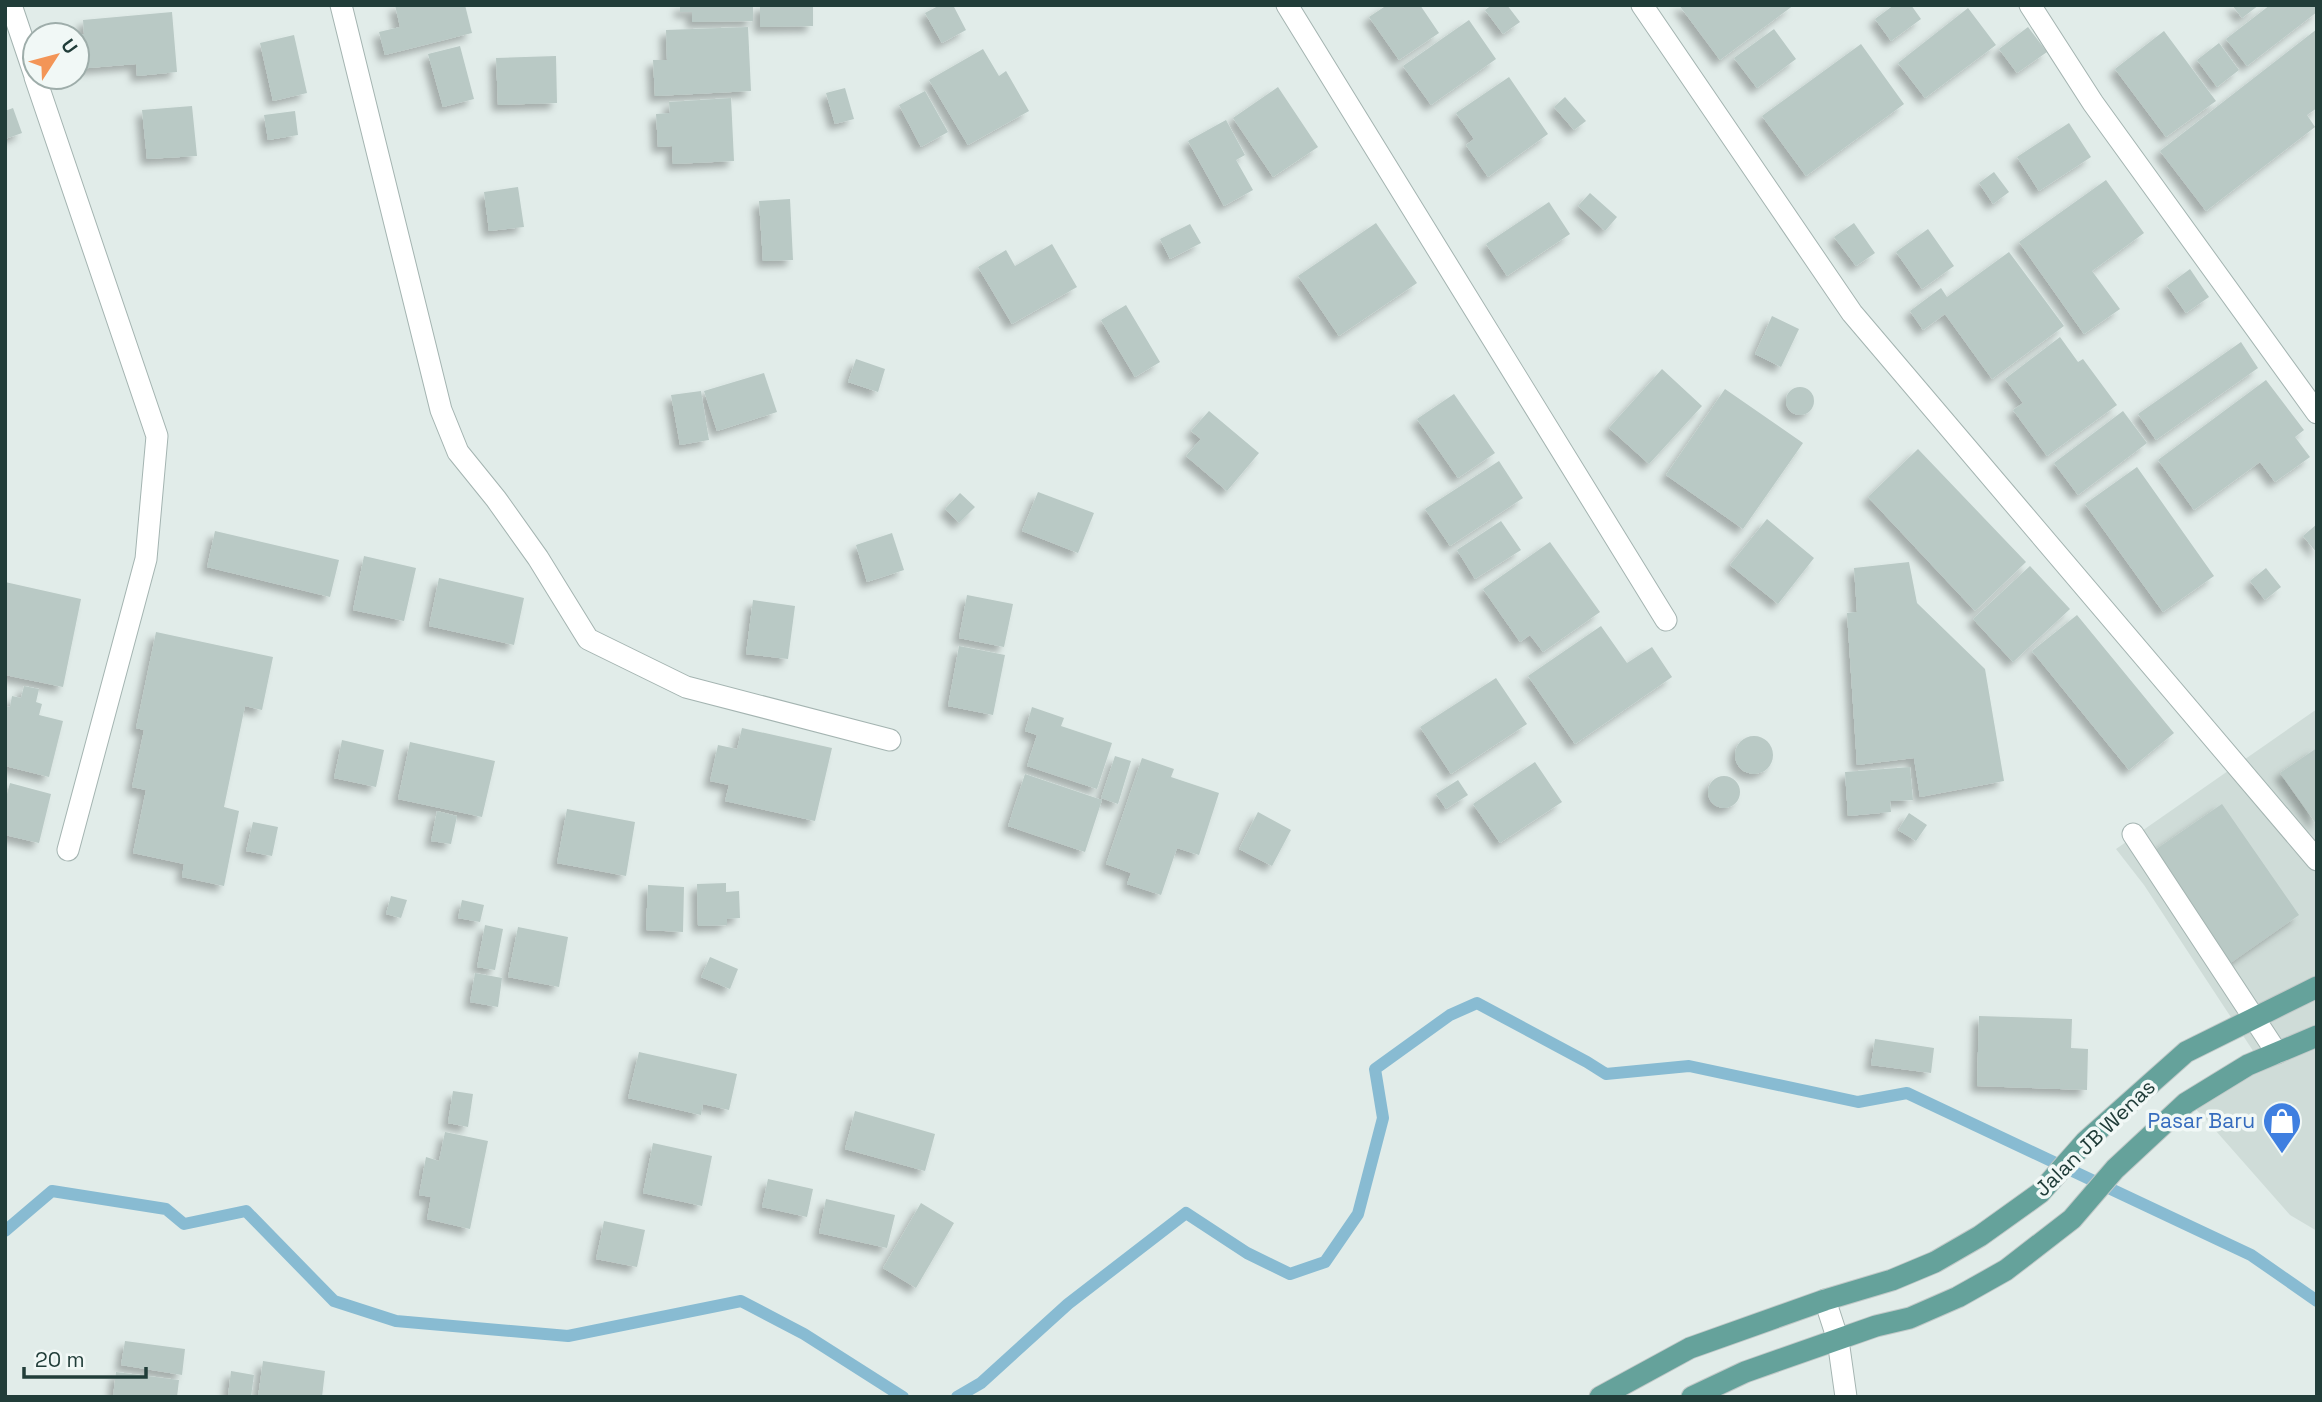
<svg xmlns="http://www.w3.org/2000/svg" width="2322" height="1402" viewBox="0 0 2322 1402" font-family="'Space Grotesk',sans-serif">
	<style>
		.built { fill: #cfdcd8 }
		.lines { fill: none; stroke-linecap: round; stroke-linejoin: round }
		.stream { stroke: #88bbd2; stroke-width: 12 }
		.building { fill: #b9c9c5; filter: url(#shadow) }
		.minor-casing { stroke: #a4b4b1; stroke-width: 23 }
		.major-casing { stroke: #c1c9c8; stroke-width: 23 }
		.minor { stroke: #fff; stroke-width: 21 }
		.major { stroke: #65a29b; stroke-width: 21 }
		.labels { text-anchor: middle; stroke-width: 7; stroke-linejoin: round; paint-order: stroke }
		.shop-label { font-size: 21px; fill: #366cbe; stroke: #f1f8f6; text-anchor: end }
		.street-label { font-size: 21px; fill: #213d39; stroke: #f1f8f6 }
	</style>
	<defs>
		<filter id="shadow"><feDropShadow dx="-6" dy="6" stdDeviation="3.5" flood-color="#0004"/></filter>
	</defs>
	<rect width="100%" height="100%" fill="#e1ece9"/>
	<path class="built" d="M2317,709V1231L2290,1215L2201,1114L2179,1094L2265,1069L2144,885L2116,849Z"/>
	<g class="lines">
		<path class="stream" d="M5,1231L52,1191L166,1209L184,1224L246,1211L334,1301L396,1321L568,1336L741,1301L804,1334L903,1397
			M957,1397L981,1383L1068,1304L1186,1213L1247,1253L1290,1274L1325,1262L1358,1214L1383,1118L1375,1069L1450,1015L1477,1003L1587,1062L1606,1074L1689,1066L1858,1102L1907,1093L2251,1255L2317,1301"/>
	</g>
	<path class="building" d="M395,5H465L472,33L385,55L379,32L400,27Z
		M680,5H753V21L692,22V12H680Z
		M760,5H813V26L760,27Z
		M940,5H953L966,30L942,43L925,13Z
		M1387,5H1420L1439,33L1399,60L1369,17Z
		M1492,5H1507L1520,22L1503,34L1485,10Z
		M1679,5H1794L1720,60Z
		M1894,5H1911L1921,19L1891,41L1875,19Z
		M2232,5H2259L2242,18Z
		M2270,5H2317V12L2247,66L2226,39Z
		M1968,8L1996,45L1925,98L1898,63Z
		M172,12L177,72L137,76L136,64L77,69V35L84,34L83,20Z
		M1469,20L1496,59L1431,105L1403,66Z
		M748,27L751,91L655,96L653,60H667L666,30Z
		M2028,27L2047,52L2017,73L1999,49Z
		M1774,29L1796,59L1757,88L1734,58Z
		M2317,29V108L2307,115L2315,127L2206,211L2160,151Z
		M2164,31L2216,101L2166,137L2115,69Z
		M294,35L307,93L273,101L260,43Z
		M2219,43L2239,70L2217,87L2197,60Z
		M1861,44L1904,104L1806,176L1762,116Z
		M460,46L474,99L443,107L428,54Z
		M983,49L999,76L1006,71L1029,111L968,145L929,80Z
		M556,56L557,103L498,105L496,58Z
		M1509,77L1548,134L1488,177L1466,145L1474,139L1456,113Z
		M1278,87L1318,147L1273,177L1233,118Z
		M845,88L854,119L835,124L826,93Z
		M925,91L948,132L921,147L899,105Z
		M1565,97L1586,121L1574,130L1554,107Z
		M731,98L734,161L673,164L672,146L658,147L656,114L670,113L669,102Z
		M192,106L197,156L147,159L142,110Z
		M13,108L22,133L5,139V111Z
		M295,111L298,135L268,140L264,115Z
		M1226,120L1245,155L1236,160L1253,190L1224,206L1188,141Z
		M2069,123L2091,157L2039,191L2017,157Z
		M1994,172L2009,192L1993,204L1979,183Z
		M2106,180L2144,233L2092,271L2120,309L2084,334L2019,242Z
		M518,187L524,227L489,231L484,192Z
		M1590,193L1617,217L1605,231L1578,206Z
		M790,199L793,260L763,261L759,201Z
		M1549,202L1570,234L1507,276L1486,244Z
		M1376,223L1417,283L1339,336L1298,276Z
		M1854,223L1875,253L1856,266L1834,237Z
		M1190,224L1201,243L1170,259L1160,239Z
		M1928,229L1954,266L1922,289L1896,252Z
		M1052,244L1077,287L1012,324L978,267L1006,250L1015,266Z
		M2009,252L2064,326L1992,379L1945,314L1923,330L1910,311L1941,288L1947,297Z
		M2190,269L2209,297L2186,313L2167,286Z
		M1126,305L1160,362L1135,377L1101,320Z
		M1772,316L1799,329L1781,367L1755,354Z
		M2060,337L2078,362L2083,359L2117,405L2047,456L2013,410L2023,403L2005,379Z
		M2241,342L2258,368L2156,440L2138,414Z
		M856,359L885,369L878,392L848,382Z
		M1662,369L1702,406L1649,464L1609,428Z
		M764,373L777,412L717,431L704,391Z
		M2266,380L2304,430L2295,437L2310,457L2275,482L2260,462L2194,510L2158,460Z
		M1786 401a14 14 0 1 1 28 0a14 14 0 1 1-28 0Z
		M1725,389L1803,443L1743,529L1666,475Z
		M701,391L709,440L680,445L671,395Z
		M1454,394L1495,453L1458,478L1417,419Z
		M1209,411L1259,453L1227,491L1186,456L1201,439L1191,431Z
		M2123,411L2147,443L2078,495L2054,463Z
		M1918,449L2026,562L1975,611L1868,497Z
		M1499,461L1523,498L1450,546L1425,509Z
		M2137,467L2214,576L2163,612L2085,504Z
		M1038,492L1094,513L1078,553L1022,531Z
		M960,493L975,507L959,523L945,509Z
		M1767,519L1814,558L1778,604L1730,565Z
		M1501,521L1521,550L1475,579L1457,550Z
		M2317,524V553L2303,536Z
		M215,531L339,560L330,597L207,567Z
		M892,533L904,570L867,582L856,545Z
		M1550,542L1600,612L1543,652L1530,635L1520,642L1483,589Z
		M364,556L416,568L404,621L353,610Z
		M1909,562L1917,603L1985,669L2004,781L1920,797L1914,758L1857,765L1847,613L1857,612L1854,568Z
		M2030,566L2070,609L2013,662L1973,619Z
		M2266,568L2281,587L2265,600L2250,581Z
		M439,578L524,598L514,645L429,626Z
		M5,582L81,599L63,687L5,675Z
		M967,595L1013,604L1004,647L959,638Z
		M753,600L795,606L788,659L746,654Z
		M2077,615L2174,733L2129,770L2032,651Z
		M1601,626L1627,663L1652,647L1672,677L1575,744L1528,676Z
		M156,632L273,657L262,710L245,706L224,807L239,811L224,886L182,877L184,864L133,853L146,790L132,787L144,730L136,728Z
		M959,646L1005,655L993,715L948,706Z
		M1496,678L1527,724L1451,774L1420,727Z
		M24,686L39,689L36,702L42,704L39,715L63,721L49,777L5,766V706L10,707L12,696L21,698Z
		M1032,707L1064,718L1061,726L1112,743L1097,789L1027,766L1037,735L1025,731Z
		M742,728L832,748L815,821L725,801L729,785L710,781L718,745L737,749Z
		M1735 755a19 19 0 1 1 38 0a19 19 0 1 1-38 0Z
		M342,740L384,750L376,787L334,778Z
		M410,742L495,761L482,817L398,799Z
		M2317,748V825L2280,773Z
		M1115,756L1131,761L1118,804L1101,798Z
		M1142,758L1174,769L1171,777L1219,793L1199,855L1177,848L1161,895L1127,884L1131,873L1106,864Z
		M1535,762L1562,802L1500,843L1473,804Z
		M1910,767L1913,800L1890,801L1891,812L1848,816L1845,772Z
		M1025,774L1102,800L1085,852L1008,826Z
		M1708 792a16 16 0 1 1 32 0a16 16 0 1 1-32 0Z
		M1458,780L1468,795L1446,809L1436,794Z
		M10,783L51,794L39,843L5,835V802Z
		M2222,804L2299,915L2229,964L2152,852Z
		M567,809L635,822L626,876L557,863Z
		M437,811L457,816L451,844L431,841Z
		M1258,812L1291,830L1272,866L1239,849Z
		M1909,813L1927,825L1916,841L1898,830Z
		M253,822L278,827L272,856L246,851Z
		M726,883V892L739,891L740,918L727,919V925L698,926L697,884Z
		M648,885L684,887L683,932L646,930Z
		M391,896L407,900L401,918L386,914Z
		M462,900L484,905L480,922L458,918Z
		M485,925L503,929L495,970L477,967Z
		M518,927L568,937L559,987L508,977Z
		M710,957L738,969L730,989L701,977Z
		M475,973L502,978L498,1007L470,1002Z
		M1979,1016L2072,1019L2071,1048L2088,1049L2087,1090L1977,1086Z
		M1875,1039L1934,1048L1931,1073L1871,1065Z
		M639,1052L737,1074L729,1110L703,1104L701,1115L628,1098Z
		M453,1091L473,1094L468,1127L448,1123Z
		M855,1111L935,1134L925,1171L845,1149Z
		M445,1132L488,1141L470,1229L427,1219L431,1197L419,1195L426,1157L439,1161Z
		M653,1143L712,1156L702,1206L643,1193Z
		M768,1179L813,1189L807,1217L762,1207Z
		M826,1199L895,1215L887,1248L819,1233Z
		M921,1203L954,1223L916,1288L883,1268Z
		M604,1221L645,1230L637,1267L596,1259Z
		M125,1341L185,1349L182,1375L121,1365Z
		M263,1361L325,1371L322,1397H258Z
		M231,1371L254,1375L251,1397L228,1396Z
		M116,1372L179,1380L177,1397H113Z"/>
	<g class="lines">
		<defs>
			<path id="minor" d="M11,5L35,76
				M341,5L441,410L458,452L496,499L538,558L588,639L686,687L890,740
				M1287,5L1666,620
				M1642,5L1852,313L2317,860
				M2030,5L2093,103L2317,413
				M35,77L157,436L146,559L68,850
				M2133,834L2277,1053
				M1825,1300L1838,1340L1846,1397"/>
			<path id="major" d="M1600,1397L1690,1348L1825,1300L1892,1280L1935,1262L1980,1236L2040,1193L2086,1141L2186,1052L2317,987
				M1692,1397L1745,1372L1876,1326L1910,1318L1958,1297L2006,1270L2072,1219L2115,1169L2186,1103L2248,1065L2317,1036"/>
		</defs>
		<use href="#minor" class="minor-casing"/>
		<use href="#major" class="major-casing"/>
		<use href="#minor" class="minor"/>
		<use href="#major" class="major"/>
	</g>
	<defs>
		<symbol id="shop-pin" viewBox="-11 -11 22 30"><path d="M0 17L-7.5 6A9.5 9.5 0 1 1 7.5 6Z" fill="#3f7fe0" stroke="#f1f8f6"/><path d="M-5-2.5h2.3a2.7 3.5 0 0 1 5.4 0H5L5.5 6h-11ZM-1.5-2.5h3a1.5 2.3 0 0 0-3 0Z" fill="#fff"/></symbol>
	</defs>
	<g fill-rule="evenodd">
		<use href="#shop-pin" x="2260" y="1099" width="44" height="60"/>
	</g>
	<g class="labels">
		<g class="shop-label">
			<text x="2255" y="1128">Pasar Baru</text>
		</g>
		<g class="street-label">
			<text transform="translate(2095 1138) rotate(-44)" y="7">Jalan JB Wenas</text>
		</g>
	</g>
	<rect width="2322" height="1402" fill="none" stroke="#213d39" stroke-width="14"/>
	<g transform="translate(56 56) rotate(54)"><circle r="33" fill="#f1f8f6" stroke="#9eadaa" stroke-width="2"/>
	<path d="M0-5L12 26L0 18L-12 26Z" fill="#f39557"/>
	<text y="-10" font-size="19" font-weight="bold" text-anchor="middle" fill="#213d39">U</text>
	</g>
	<path d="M24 1367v10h122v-10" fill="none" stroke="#213d39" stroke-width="3.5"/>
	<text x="35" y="1367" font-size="21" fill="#213d39" stroke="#f1f8f6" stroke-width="5" paint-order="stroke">20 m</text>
</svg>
